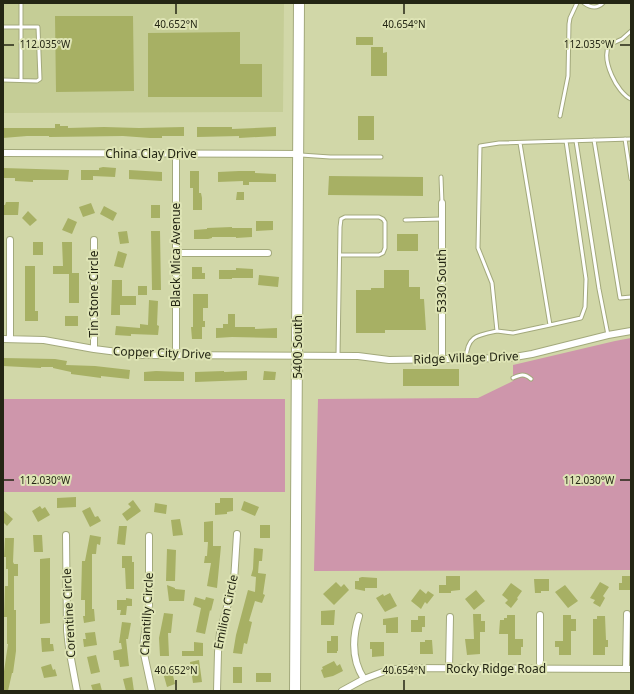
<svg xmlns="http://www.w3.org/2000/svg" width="634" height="694" viewBox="0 0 634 694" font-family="'Noto Sans',sans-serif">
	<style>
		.built { fill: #c5cd96 }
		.green { fill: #ce96ab }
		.building { fill: #a7b064 }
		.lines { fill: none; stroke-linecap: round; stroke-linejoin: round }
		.service-casing { stroke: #a3a97c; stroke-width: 5 }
		.minor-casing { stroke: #a3a97c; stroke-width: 8 }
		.primary-casing { stroke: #a3a97c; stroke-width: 12 }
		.service { stroke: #fff; stroke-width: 3 }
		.minor { stroke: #fff; stroke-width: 6 }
		.primary { stroke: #fff; stroke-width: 10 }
		.ticks { fill: none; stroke: #242614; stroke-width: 1.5 }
		.labels { text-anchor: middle; stroke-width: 4; stroke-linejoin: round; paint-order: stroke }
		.street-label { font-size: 12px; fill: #242614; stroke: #dee4b5 }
		.ticks-label { font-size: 10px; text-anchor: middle; fill: #242614; stroke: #dee4b5; stroke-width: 4; stroke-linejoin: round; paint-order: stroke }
	</style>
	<rect width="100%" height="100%" fill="#d1d7a8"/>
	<path class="built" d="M3,3H284L283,112L3,113Z"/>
	<path class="green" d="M631,338V570L314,571L318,399L478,398L513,381V365L615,341Z
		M3,399H285V492H3Z"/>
	<path class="building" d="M55,16H133L134,91L56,92Z
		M240,32V64H262V97H148V33Z
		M356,37H373V45H356Z
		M371,47H383V53L387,52V76H371Z
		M358,116H374V140H358Z
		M55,124H60V126H68V128L104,127L139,128L184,127V136H162V138H150L123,136L49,137V136H27L3,138V128H55Z
		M197,127H232V129L276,127V136L239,138V136L197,137Z
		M103,167L116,168L115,177L93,176V180H81V170H99V168Z
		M3,168L69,170L68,180H33V182L15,181V178H3Z
		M129,170L162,172V181L129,179Z
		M190,171H199V193H201L202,198V210H193V188H190Z
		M239,171H255V173L276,174V182H249V185H243V181L218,182V172Z
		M329,176L423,177V196L328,195Z
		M237,192H244V200H236Z
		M6,202H19L18,215H3V205H5Z
		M91,203L95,213L83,217L79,207Z
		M151,205H160V218H151Z
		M104,206L117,213L113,221L100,214Z
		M28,211L37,220L30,226L22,218Z
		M68,218L77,222L72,234L62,230Z
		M256,221H273V230L256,231Z
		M232,227V228H252V237L236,238V237H212V238L208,239H194V230L207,229V228Z
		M127,231L129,243L120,244L118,232Z
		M151,231H160L161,290H152Z
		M397,234H418V251H397Z
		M33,242H43V255H33Z
		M62,242H72V273H79V303H69V274H53V266H63Z
		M118,251L127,254L123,268L114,266Z
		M25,266H35V311H38V321H25Z
		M192,267H202V273H205V279H192Z
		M236,268L253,269V278H232V279H219V270H236Z
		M384,270H409V287H420V299H424L426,330H385V333H356V290H371V288H384Z
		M259,275L279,277L278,287L258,285Z
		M112,280H122V296H136V305H120V315H111Z
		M138,286H147V295H138Z
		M193,294H208V308H203V321H205V327H202V339H192L191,327H193Z
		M149,300L158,301L157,325L159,326L158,335L131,334V336L115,335L116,326L140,328V324L148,325Z
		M228,314H235V327H255V329L277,328V338L232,337L216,338V328H223V324H228Z
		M65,316H78V326H65Z
		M3,358L55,359L67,361L66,365L95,366L130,370L129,379L101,376V378L71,374V372L53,368V367H41V368L3,366Z
		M403,369H459V386H403Z
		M156,371L184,372V381H144V372Z
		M224,371V372L247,371V380L195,382V372Z
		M264,371L276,372L275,380H263Z
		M76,497V507L57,508V498Z
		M220,498H233V511L227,512V514L215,515V503H220Z
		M133,500L141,511L127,521L122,514L131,507L128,504Z
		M244,501L259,507L255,516L241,510Z
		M155,503L167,505L166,514L154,512Z
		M40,506L42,509L45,507L50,515L38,522L32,511Z
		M90,507L95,517L98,516L101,521L90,527L82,511Z
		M3,510L13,519L7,526L3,522Z
		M180,519L183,535L173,536L171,520Z
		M213,521V546H221L217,588L207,586L211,563H204L205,556H207L208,542H204V522Z
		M260,525H270V538H260Z
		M119,526H127L125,545L117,544Z
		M33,535H42L43,552H34Z
		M90,535L101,537L100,545L97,544L96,554H92V609H94L95,621L84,623L83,616H85V600H81L82,561H85Z
		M5,538H14L13,562L14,564H18V576H14V610H16V651L13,673H12L8,691H3V678L8,644H7V617H4L5,586H8V569H6V557H4Z
		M254,548L263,549L262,561H259L258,573L266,574L263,594L265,595L262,603L255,601L249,621L252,622L247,644L244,643L242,654L233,653L236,635L248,590L255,592L256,577L251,576L253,569Z
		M167,549L176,550L175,581H166Z
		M122,556H132V562H134V589H126L125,568H122Z
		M50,558V623L40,624V559Z
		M446,576H460V590L451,591V593H439V585H446Z
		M622,576H631V588H630V590H619V583H622Z
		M362,577L377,578V588H365V591L355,589V581H359V578Z
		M534,579H549V591H541V593H535Z
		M336,582L341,587L344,584L349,590L334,605L323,594Z
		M600,582L609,587L603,596L605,598L600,607L593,603L595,600L590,598Z
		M511,583L522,591L517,598L518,599L511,608L505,603L508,600L502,595Z
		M167,585L175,588V589L185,590L184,601H169Z
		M565,585L578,601L568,608L555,592Z
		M420,589L426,594L428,591L434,595L427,604L425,602L421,609L411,601Z
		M476,590L485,601L474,610L465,599Z
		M390,593L397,606L385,612L376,598L383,594L384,596Z
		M195,597L205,600L206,597L214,599L211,611L210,610L205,634L196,632L201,608L193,605Z
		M126,598L132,599V606H127L126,615H120L121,610H117V600H126Z
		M335,610L334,625H321V611Z
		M164,613L173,614L171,633H168L169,656H160L159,638Z
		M473,614H481V621H485V632H480V654L467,655L465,639H474Z
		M507,615H515V639H523V647H521V655H508V634H499L500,620H504V618H507Z
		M563,615H571V619H576V631H571V655H559V647H555V641H563Z
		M418,616H425V627H422V632H411V620H418Z
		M597,616H605L606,640H608V647H605V655H593V619H597Z
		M398,617V633H386V625H383V619Z
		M122,622L131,623L128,639H126L129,666L120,667L119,660H114L113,651L122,649L121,643H119Z
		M95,632L97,645L84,647L83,639H86L85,633Z
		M331,636H338V651H337V653H327V641H331Z
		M41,638H50V644H53L54,651L42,652Z
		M425,640H432L433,654H420V642H425Z
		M194,642L203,643V656H182V651H194Z
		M370,642H384V656L372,657V649H370Z
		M96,655L100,672L91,674L87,657Z
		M199,660L202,682L193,683L190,662Z
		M334,661L337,666L340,664L343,671L333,676L324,678L321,670L323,669L322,667Z
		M51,664L53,670L55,669L57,676L44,678L41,667Z
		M171,667L175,684L167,687L162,669Z
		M233,667H242V683H233Z
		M256,673H271V682H256Z
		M132,677L134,691H126L123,679Z
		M100,683L102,691H93L91,685Z"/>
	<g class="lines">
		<defs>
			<path id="service" d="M584,3C591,8 597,9 603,3
				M3,27H38L40,79L37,81L3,80
				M631,31L622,39L609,45C601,60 617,93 631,99
				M21,80V3
				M560,116L568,76L569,24L570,18L577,3
				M625,139L631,179
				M594,140L620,298L631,297
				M566,141L586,279L585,307L581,318L550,325L513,333L497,331L492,283L478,248L480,146L499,143L631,139
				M576,141L599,289L608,335
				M520,143L550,325
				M301,155L330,157H381
				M441,177L442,203
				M405,220L442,219
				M338,356L340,227L341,219L345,217H379L383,219L385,222V248L383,253L379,255H340
				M466,359C467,336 477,335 497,331
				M513,378C520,375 524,373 531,379"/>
			<path id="minor" d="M3,153L299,154
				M176,154V355
				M442,203V359
				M10,240V339
				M94,240V349
				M176,253H268
				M3,339L44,340L94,349L141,355L358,356L389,360L509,358L532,354L608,335L631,331
				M66,535L67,631L69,648L77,691
				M149,536V605L144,639L143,649L152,691
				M359,616C352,638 351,659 364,679
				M449,669L450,617
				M540,669V615
				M626,669L627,614
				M217,691L218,652L220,633L234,581L237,534
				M342,691L364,679L388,670L407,668L631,669"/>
			<path id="primary" d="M295,691L299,3"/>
		</defs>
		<use href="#service" class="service-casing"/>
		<use href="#minor" class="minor-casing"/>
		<use href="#primary" class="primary-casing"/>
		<use href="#service" class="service"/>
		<use href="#minor" class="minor"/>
		<use href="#primary" class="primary"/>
	</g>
	<path class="ticks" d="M176,4V14M404,4V14M4,45H14M620,45H630M4,480H14M620,480H630M176,680V690M404,680V690"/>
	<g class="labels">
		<g class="street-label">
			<text x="151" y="158">China Clay Drive</text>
			<text transform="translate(176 255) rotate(-90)" y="4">Black Mica Avenue</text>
			<text transform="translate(442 281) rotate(-90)" y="4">5330 South</text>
			<text transform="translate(94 294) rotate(-90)" y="4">Tin Stone Circle</text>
			<text transform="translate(298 347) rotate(-90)" y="4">5400 South</text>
			<text transform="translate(162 353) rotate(2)" y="4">Copper City Drive</text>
			<text transform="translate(466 358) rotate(-2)" y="4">Ridge Village Drive</text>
			<text transform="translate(226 612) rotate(-78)" y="4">Emilion Circle</text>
			<text transform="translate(69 613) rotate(-93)" y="4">Corentine Circle</text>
			<text transform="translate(147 614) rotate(-87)" y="4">Chantilly Circle</text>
			<text x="496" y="673">Rocky Ridge Road</text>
		</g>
	</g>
	<g class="ticks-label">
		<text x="176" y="28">40.652°N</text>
		<text x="404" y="28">40.654°N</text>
		<text x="589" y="48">112.035°W</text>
		<text x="45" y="48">112.035°W</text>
		<text x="589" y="484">112.030°W</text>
		<text x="45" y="484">112.030°W</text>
		<text x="176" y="674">40.652°N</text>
		<text x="404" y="674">40.654°N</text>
	</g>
	<rect width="634" height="694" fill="none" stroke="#242614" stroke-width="8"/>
</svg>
